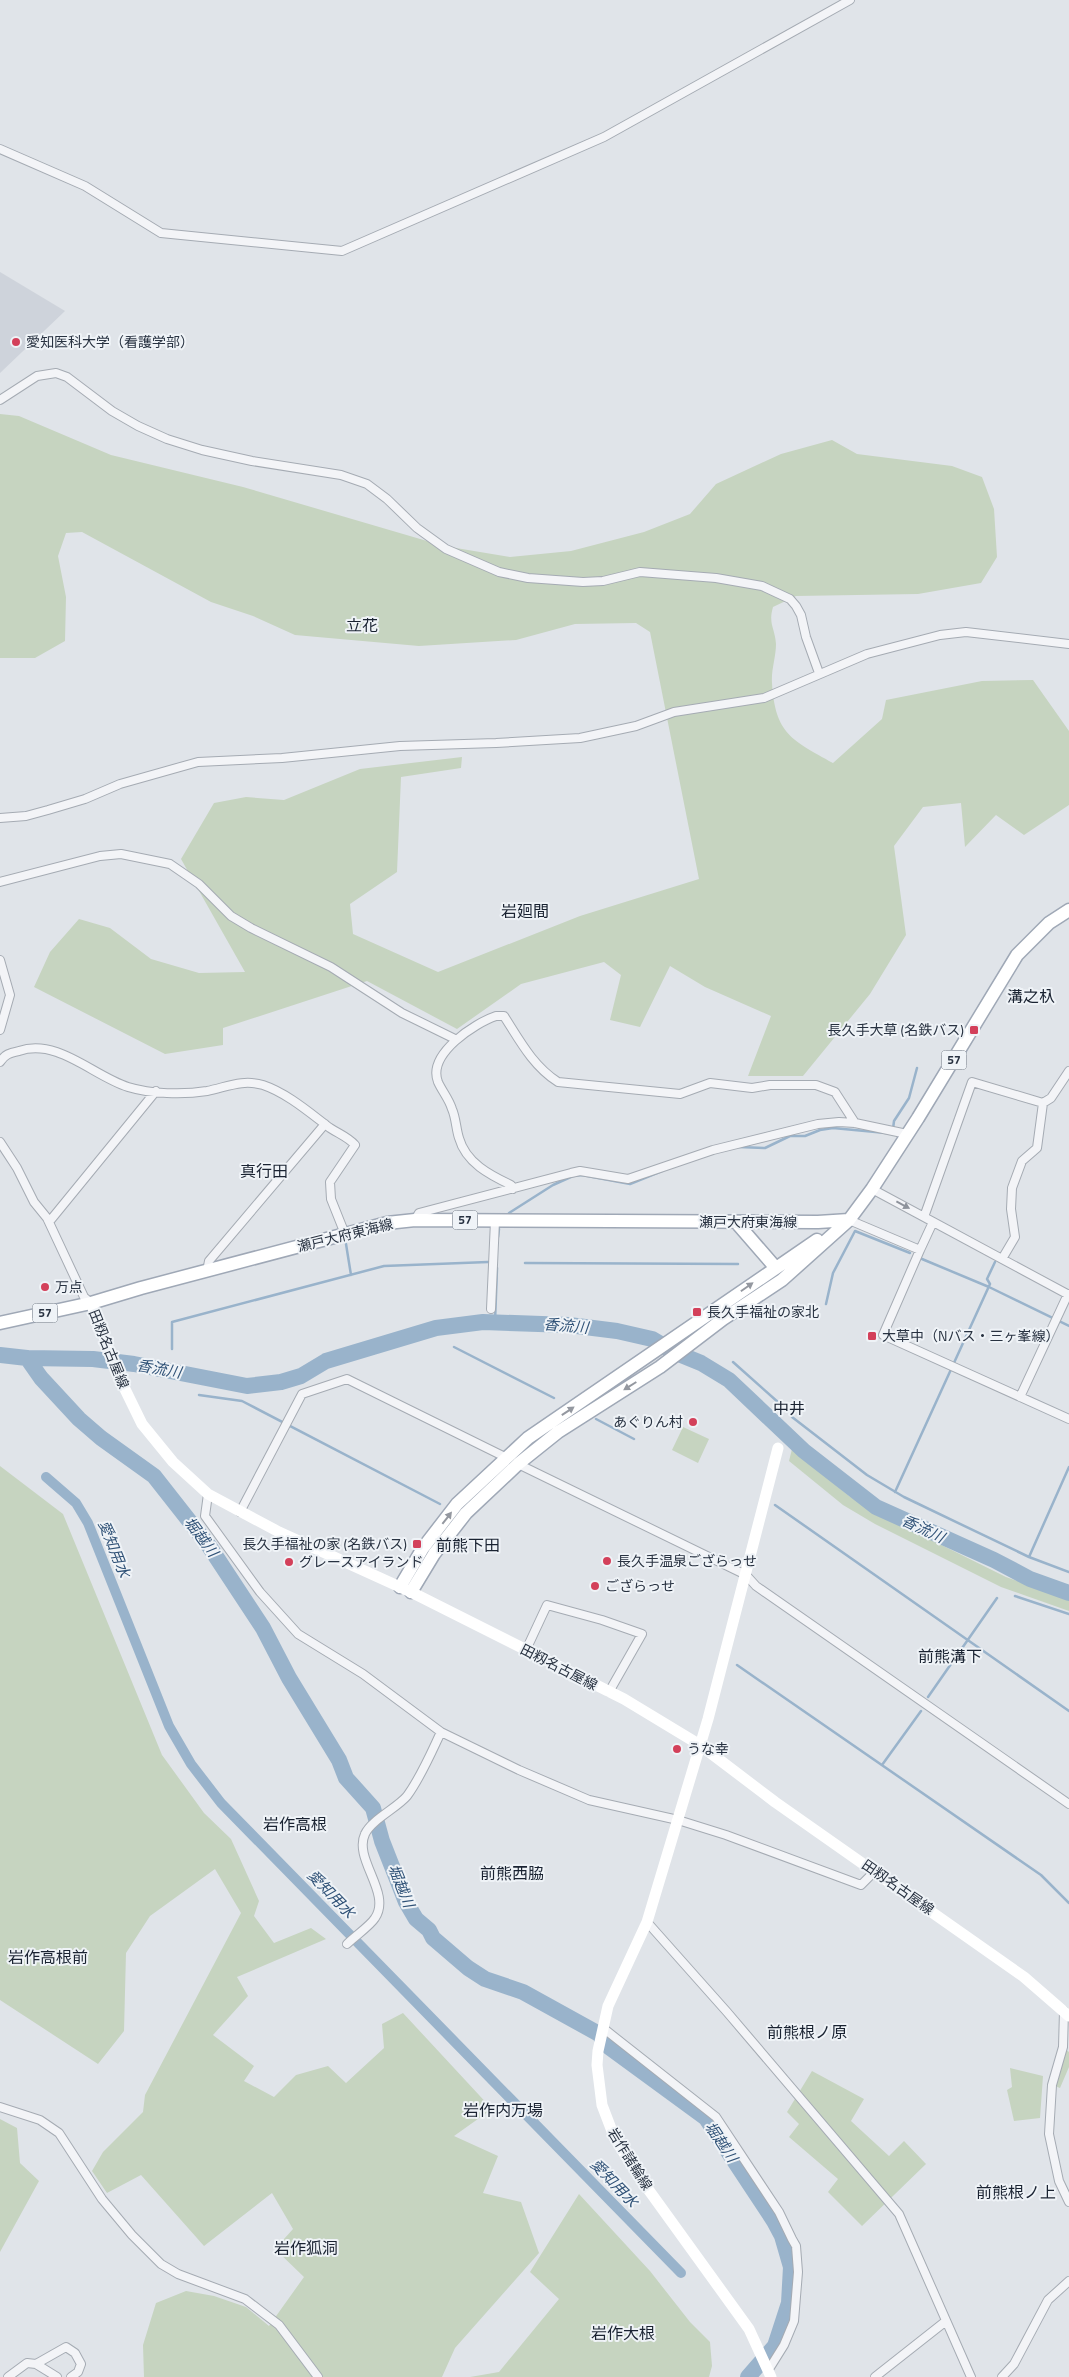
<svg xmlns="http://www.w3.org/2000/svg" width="1069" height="2377" viewBox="0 0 1069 2377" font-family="'Titillium Web','Noto Sans JP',sans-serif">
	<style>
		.built { fill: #ced3db }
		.green { fill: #c6d4c0 }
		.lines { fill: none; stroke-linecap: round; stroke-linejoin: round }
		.stream { stroke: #99b3cb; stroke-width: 2.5 }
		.canal { stroke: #99b3cb; stroke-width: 10 }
		.river { stroke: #99b3cb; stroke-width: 16 }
		.street-casing { stroke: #a5abb3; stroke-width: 10 }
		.primary-casing { stroke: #9fa8b6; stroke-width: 15 }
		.street { stroke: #f3f4f7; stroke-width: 8 }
		.secondary { stroke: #fff; stroke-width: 11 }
		.primary { stroke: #fff; stroke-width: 12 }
		.oneway { fill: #8e939c }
		.oneway2 { fill: #9498a0 }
		.poi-dot { fill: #d3405a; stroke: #eff3f7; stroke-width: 2 }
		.labels { text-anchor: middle; stroke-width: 4; stroke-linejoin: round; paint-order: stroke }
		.shield { fill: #eff3f7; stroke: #646c78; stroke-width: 1 }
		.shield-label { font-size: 12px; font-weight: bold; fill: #283241 }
		.poi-label { font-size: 14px; fill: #283241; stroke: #eff3f7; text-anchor: start }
		.street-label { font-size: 14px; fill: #283241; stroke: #eff3f7 }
		.water-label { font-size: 15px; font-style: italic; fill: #305277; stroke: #eff3f7 }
		.quarter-label { font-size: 16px; fill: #1a2332; stroke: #eff3f7 }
	</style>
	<rect width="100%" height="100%" fill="#e0e4e9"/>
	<path class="built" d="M0,272L65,311L0,373Z"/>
	<path class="green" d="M0,414L19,416L111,455L243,487L444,546L510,557L571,551L644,532L690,514L716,484L781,454L832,440L857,454L952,466L982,477L994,509L997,557L981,583L918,594L796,596L773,607C768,624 775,628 776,644C776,657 771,670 772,683C775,734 792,740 833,763L882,719L886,700L982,681L1033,680L1069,731V805L1024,835L996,815L965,847L961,803L923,807L894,846L906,935L870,994L803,1076H748L771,1016L705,987L670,966L640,1027L610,1020L621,975L604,962L521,984L457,1029L367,981L223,1028V1045L165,1054L34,987L50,952L79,919L110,928L151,959L199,973L245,972L181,859L214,803L246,797L284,800L360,769L462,757L461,768L401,777L397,872L350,904L353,934L438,972L580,916L699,879L650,632L636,623L575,624L516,640L419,646L295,635L253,616L211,602L82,532L66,533L58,556L66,597L65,641L35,658H0Z
		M683,1427L709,1439L698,1463L672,1450Z
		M792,1449L849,1496L881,1515L1006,1577L1069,1599V1611L1001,1587L875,1524L843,1505L789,1461Z
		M0,1466L63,1514L162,1755L204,1813L231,1839L259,1901L254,1916L274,1943L311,1928L326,1939L237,1977L248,1996L213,2035L254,2066L244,2081L274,2097L296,2075L328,2066L346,2083L384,2048L382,2024L403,2013L492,2109L454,2136L498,2156L483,2193L521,2202L539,2253L455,2348L442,2377H144L143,2345L156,2303L186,2291L214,2296L246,2307L269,2326L304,2277L275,2249L293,2229L272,2193L204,2246L141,2175L107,2193L92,2171L103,2152L143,2112L145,2095L241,1913L215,1869L150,1916L126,1953L124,2031L98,2064L0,2000Z
		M1063,2047L1069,2052V2067L1060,2088L1052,2085Z
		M1010,2068L1043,2076L1040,2118L1014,2121L1007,2090L1012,2087Z
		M812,2071L864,2099L851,2121L889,2156L904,2141L926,2164L862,2226L828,2192L838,2179L789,2137L799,2124L787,2112Z
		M0,2119L17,2128L20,2163L39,2181L0,2252Z
		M579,2194L650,2271L690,2322L710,2342L712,2366L709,2377H470L499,2372L559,2299L530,2272Z"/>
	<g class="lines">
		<path class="stream" d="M893,1129L894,1121L909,1098L917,1068
			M739,1147L765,1148L790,1136H805L820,1130L833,1128L886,1133
			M509,1213L553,1185L573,1176L582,1175L630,1184L662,1171
			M498,1237L499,1229
			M346,1244L351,1275
			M922,1259L989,1287L1069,1326
			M525,1263L738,1264
			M826,1304L833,1273L855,1231L910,1253
			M495,1322L497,1268
			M454,1347L554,1398
			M172,1349V1322L384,1266L488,1262
			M733,1362L779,1403
			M199,1395L242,1401L440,1504
			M792,1417L867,1475L904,1497L1029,1557L1069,1572
			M596,1419L634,1439
			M895,1492L990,1284L987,1279L995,1262
			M775,1505L1069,1711
			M1029,1557L1069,1467
			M1015,1596L1069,1614
			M737,1665L1041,1875L1069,1903
			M928,1697L997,1598
			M882,1765L921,1711"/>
		<path class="canal" d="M46,1477L76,1503L88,1523L169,1726L191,1764L221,1803L681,2273"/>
		<path class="river" d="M0,1355L27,1358L93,1359L134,1364L247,1386L281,1382L301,1376L326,1361L436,1328L483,1322L569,1325L617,1331L652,1339L674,1352L701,1363L729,1380L804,1451L876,1507L994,1560L1030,1579L1069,1593
			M27,1358L41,1378L79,1419L101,1438L154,1476L209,1546L263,1628L289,1678L339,1760L346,1778L373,1808L382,1841L406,1902L416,1919L429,1930L433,1938L468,1968L485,1979L523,1992L599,2034L609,2047L706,2118L774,2221L782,2236L791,2267L789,2303L775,2346L748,2377"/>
		<defs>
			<path id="street" d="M0,149L85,186L161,233L342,251L604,137L850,0
				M0,400L37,376L56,373L67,377L112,411L138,426L167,439L202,450L252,461L341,475L367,484L387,499L417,528L446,549L499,572L528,578L583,582L603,581L640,572L716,578L762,586L790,599L796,606L801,615L806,637L819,673
				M0,818L26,816L48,810L85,799L120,784L198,762L282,758L400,746L496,743L580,738L636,726L674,712L764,698L867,654L940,635L966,632L1069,644
				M0,882L100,856L121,854L170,864L199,884L231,916L251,928L331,967L402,1013L455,1039
				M0,960L10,995L0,1030
				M0,1062C5,1054 10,1053 19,1051C58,1038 93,1076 128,1087C151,1094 183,1095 207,1091C227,1087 242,1079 263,1085C287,1093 310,1113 330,1128C339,1134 348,1137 355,1145L330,1182L331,1199L345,1234
				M0,1142L17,1168L34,1202L47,1218L84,1297L91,1303
				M513,1189L511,1185C490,1175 466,1163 459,1138C456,1129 456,1118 452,1109C449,1099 442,1091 438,1082C427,1054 475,1023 496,1016H504C520,1041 533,1066 558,1082L680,1094L710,1083L752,1088L770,1085H816L835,1092L855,1123
				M872,1189L1069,1295
				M924,1217L972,1082L1043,1103
				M415,1220L419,1213L571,1173L580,1171L628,1179L713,1150L818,1124L839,1122L855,1123L907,1134
				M849,1220L920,1250L933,1222
				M49,1222L156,1091
				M920,1250L883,1335L1069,1419
				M1002,1259L1015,1237L1011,1209L1012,1188L1022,1161L1037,1148L1043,1103L1051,1098L1069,1071
				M207,1271L209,1261L325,1124
				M491,1309L495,1221
				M1020,1397L1068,1294
				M518,1464L746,1575L756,1586L1069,1804
				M208,1494L205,1516L260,1592L298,1634L363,1674L441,1732L519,1770L589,1800L678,1820L726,1835L861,1885L875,1871
				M240,1512L302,1394L347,1379L505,1457
				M526,1650L547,1605L602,1620L642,1634L609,1692
				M647,1922L727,2012L899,2214L971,2377
				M347,1944C355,1936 370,1926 375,1918C392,1893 353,1859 365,1834C371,1820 397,1808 407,1796C421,1777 431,1753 441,1732
				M1064,2011L1063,2047L1052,2085L1049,2134L1059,2181L1069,2202
				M603,2028L716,2117L779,2212L792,2239L796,2246L798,2272L794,2321L784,2345L769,2369
				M0,2107L40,2120L59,2133L102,2199L132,2235L161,2264L178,2274L245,2299L279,2325L318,2377
				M36,2364L66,2347L75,2353L81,2364L78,2372L71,2377
				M8,2377L27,2363L36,2364L57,2377
				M875,2377L946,2321
				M1002,2377L1014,2364L1048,2300L1069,2281"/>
			<path id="primary" d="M736,1222L775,1267
				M0,1323L91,1303L141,1288L387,1223L415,1220L818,1222L849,1220
				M400,1587L423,1548L457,1504L528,1438L817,1240
				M411,1592L434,1554L466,1513L518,1464L558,1432L660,1367L723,1319L782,1280L849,1220L872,1189L918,1118L1017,955L1049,923L1069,910"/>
		</defs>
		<use href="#street" class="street-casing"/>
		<use href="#primary" class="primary-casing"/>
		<use href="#street" class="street"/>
		<path class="secondary" d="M91,1303L121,1381L142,1424L173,1462L208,1494L279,1532L411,1592L624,1699L700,1745L775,1802L1024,1977L1069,2016
			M771,2377L749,2329L640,2178L615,2139L602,2105L597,2065L598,2051L608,2006L647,1922L708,1719L778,1448"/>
		<use href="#primary" class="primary"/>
	</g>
	<defs><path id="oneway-solid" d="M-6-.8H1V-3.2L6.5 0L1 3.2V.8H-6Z" transform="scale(1.25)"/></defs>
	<use class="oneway" href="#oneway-solid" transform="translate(903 1205) rotate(28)"/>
	<g class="oneway2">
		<use href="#oneway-solid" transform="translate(747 1287) rotate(-35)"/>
		<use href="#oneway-solid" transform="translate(630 1386) rotate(148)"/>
		<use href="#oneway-solid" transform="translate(568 1411) rotate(-34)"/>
		<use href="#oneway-solid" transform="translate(447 1518) rotate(-52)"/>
	</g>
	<g class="poi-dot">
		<circle cx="16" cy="342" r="5"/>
		<rect x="969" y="1025" width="10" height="10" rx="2.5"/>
		<circle cx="45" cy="1287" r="5"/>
		<rect x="692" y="1307" width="10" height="10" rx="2.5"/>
		<rect x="867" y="1331" width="10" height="10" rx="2.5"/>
		<circle cx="693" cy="1422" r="5"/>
		<rect x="412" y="1539" width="10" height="10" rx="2.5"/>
		<circle cx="607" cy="1561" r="5"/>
		<circle cx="289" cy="1562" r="5"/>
		<circle cx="595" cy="1586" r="5"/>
		<circle cx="677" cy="1749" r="5"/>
	</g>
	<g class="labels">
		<g class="shield">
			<rect x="941.5" y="1050.5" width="25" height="19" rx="4"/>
			<rect x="452.5" y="1210.5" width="25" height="19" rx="4"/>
			<rect x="32.5" y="1303.5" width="25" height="19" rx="4"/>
		</g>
		<g class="shield-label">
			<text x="954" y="1064">57</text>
			<text x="465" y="1224">57</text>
			<text x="45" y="1317">57</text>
		</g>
		<g class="poi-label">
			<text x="26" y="347">愛知医科大学（看護学部）</text>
			<text x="964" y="1035" text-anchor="end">長久手大草 (名鉄バス)</text>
			<text x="55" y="1292">万点</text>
			<text x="707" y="1317">長久手福祉の家北</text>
			<text x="882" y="1341">大草中（Nバス・三ヶ峯線）</text>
			<text x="683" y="1427" text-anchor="end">あぐりん村</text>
			<text x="407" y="1549" text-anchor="end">長久手福祉の家 (名鉄バス)</text>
			<text x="617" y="1566">長久手温泉ござらっせ</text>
			<text x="299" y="1567">グレースアイランド</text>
			<text x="605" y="1591">ござらっせ</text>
			<text x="687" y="1754">うな幸</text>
		</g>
		<g class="street-label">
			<text x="748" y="1227">瀬戸大府東海線</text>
			<text transform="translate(345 1235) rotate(-14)" y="5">瀬戸大府東海線</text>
			<text transform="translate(109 1349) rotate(68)" y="5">田籾名古屋線</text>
			<text transform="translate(559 1667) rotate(27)" y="5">田籾名古屋線</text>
			<text transform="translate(898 1887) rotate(35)" y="5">田籾名古屋線</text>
			<text transform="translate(630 2159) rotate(58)" y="5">岩作諸輪線</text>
		</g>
		<g class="water-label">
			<text transform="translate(566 1326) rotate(5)" y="5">香流川</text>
			<text transform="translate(159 1369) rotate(10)" y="5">香流川</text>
			<text transform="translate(923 1529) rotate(25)" y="5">香流川</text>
			<text transform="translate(201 1537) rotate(53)" y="5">堀越川</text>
			<text transform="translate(114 1549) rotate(68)" y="5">愛知用水</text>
			<text transform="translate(401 1886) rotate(68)" y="5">堀越川</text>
			<text transform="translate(331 1894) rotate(46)" y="5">愛知用水</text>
			<text transform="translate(721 2142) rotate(56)" y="5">堀越川</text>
			<text transform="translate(614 2183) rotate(46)" y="5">愛知用水</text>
		</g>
		<g class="quarter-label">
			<text x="362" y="631">立花</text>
			<text x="525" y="917">岩廻間</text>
			<text x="1031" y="1002">溝之杁</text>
			<text x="264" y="1177">真行田</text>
			<text x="789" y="1414">中井</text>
			<text x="468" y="1551">前熊下田</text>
			<text x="950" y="1662">前熊溝下</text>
			<text x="295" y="1830">岩作高根</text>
			<text x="512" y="1879">前熊西脇</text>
			<text x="48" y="1963">岩作高根前</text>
			<text x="807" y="2038">前熊根ノ原</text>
			<text x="503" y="2116">岩作内万場</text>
			<text x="1016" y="2198">前熊根ノ上</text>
			<text x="306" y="2254">岩作狐洞</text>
			<text x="623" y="2339">岩作大根</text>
		</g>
	</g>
</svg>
